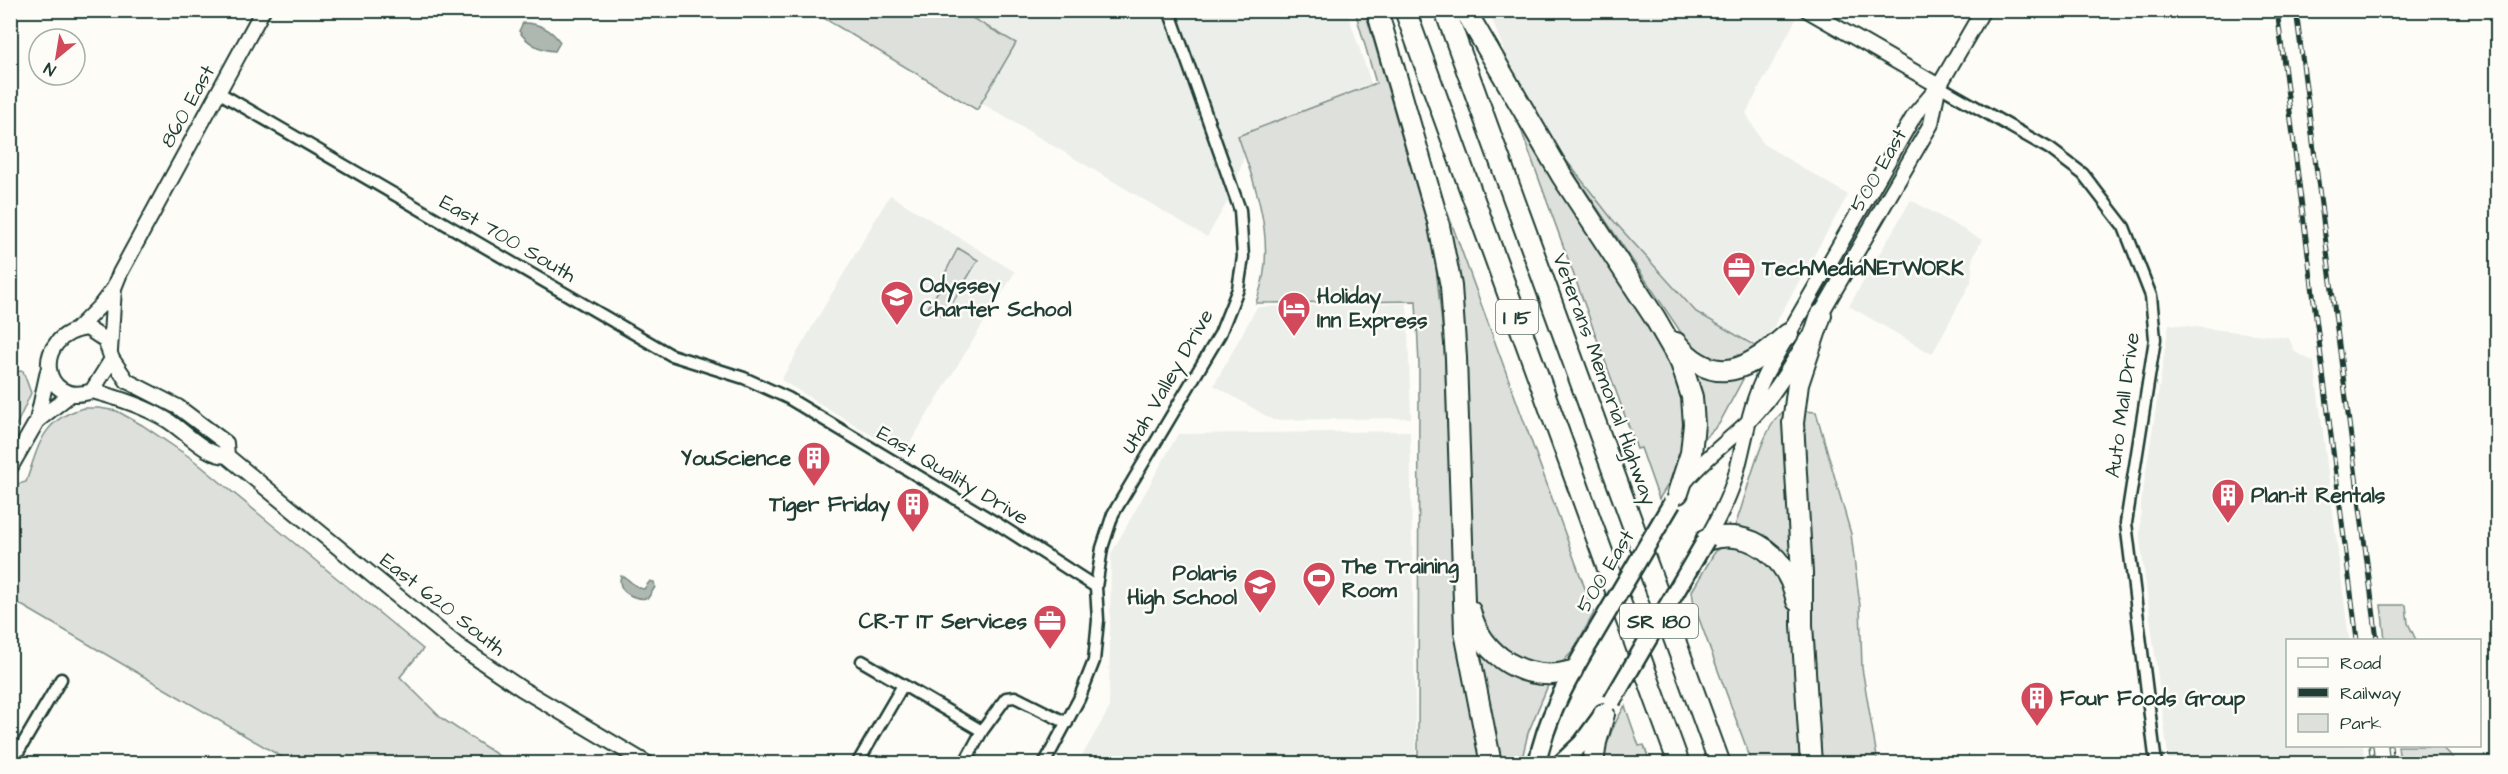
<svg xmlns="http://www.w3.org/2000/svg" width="2508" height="774" viewBox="0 0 2508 774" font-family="'Architects Daughter',sans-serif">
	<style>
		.built { fill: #eceee9 }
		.green { fill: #dde0db; stroke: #7e8e88; stroke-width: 1.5 }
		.water { fill: #aeb8b1; stroke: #75877f; stroke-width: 1.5 }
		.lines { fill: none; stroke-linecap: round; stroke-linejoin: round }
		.minor-casing { stroke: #1f3d34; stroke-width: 15 }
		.tertiary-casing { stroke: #1f3d34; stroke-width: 18 }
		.primary-casing { stroke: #1f3d34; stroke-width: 21 }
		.motorway-casing { stroke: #1f3d34; stroke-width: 24 }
		.minor { stroke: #fdfcf7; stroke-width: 10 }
		.tertiary { stroke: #fdfcf7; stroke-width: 14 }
		.primary { stroke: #fdfcf7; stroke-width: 16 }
		.motorway { stroke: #fdfcf7; stroke-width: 20 }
		.rail-casing { stroke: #1f3d34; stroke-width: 5 }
		.rail { stroke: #fdfcf7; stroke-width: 3; stroke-dasharray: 9; stroke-linecap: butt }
		.primary-bridge-casing { stroke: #1f3d34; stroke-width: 21; stroke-linecap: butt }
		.primary-bridge { stroke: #fdfcf7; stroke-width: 16 }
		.labels { text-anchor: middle; stroke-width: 5; stroke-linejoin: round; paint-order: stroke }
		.shield { fill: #fdfcf7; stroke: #62766e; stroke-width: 1.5 }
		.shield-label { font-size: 20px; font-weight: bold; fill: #1f3d34 }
		.street-label { font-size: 21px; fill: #1f3d34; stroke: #fdfcf7 }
		.poi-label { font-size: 21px; font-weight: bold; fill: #1f3d34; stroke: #fdfcf7; text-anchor: start }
	</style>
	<rect width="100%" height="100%" fill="#fdfcf7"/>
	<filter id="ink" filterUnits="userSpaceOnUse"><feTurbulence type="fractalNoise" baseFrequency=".0167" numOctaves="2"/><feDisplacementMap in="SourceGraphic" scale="12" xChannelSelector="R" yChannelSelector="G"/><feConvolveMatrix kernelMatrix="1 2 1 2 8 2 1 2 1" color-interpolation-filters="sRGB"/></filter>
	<g filter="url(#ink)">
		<path class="built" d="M1782,10L1796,19L1746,113L1763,144L1848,195L1762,347L1698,314L1534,132L1489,11Z
			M957,11H1347L1371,83L1252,131L1233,192L1207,237L973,98Z
			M890,195L1015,272L903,454L781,380Z
			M1911,200L1982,240L1973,257L1971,282L1932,354L1849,306Z
			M1407,303L1411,418L1273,420L1214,385L1257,307Z
			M2169,324L2289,338L2295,352L2314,362L2349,640H2288V746H2363L2365,763H2169L2140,539L2141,504Z
			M1410,431L1416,763H1078L1109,709L1111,554L1178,434Z"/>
		<path class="green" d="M812,11H960L1016,43L977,110Z
			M1355,11H1365L1432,241L1436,268L1444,343L1454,576L1482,763H1418L1419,365L1416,301L1256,303C1259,293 1263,282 1264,272C1271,226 1253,178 1238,136L1376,83Z
			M1515,113L1674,358L1690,424L1677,470L1659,499L1641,448L1637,449Z
			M1559,151L1612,219L1696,312L1757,347L1743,355H1738V360C1715,361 1709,358 1690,346Z
			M1427,156L1594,613L1572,652L1560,665L1547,666L1508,657L1477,619L1474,597L1461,314Z
			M958,248L978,260L944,317L928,307L942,285L940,283Z
			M1692,365L1742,373L1743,379L1719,424L1703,440H1701Z
			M23,371L31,393L11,437V372Z
			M84,408H99L117,411L142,425L191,458L423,649L400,677L441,718L510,763H292L11,599V486L26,482C39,445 42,419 84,408Z
			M1784,411H1787L1797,575L1734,528C1747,498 1759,429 1784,411Z
			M1804,411L1816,412L1851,534L1860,606L1862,668L1878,763H1822L1802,457Z
			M1733,541L1775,566L1794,610L1804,763H1752L1694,605L1692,591L1713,555L1716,551Z
			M2381,605H2406L2408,623L2416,640H2385Z
			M1475,639L1549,683L1528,733L1521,763H1499Z
			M1625,706L1639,746L1644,745L1650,763L1599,764L1603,760C1607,740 1613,724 1625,706Z
			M2398,746H2441L2457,763H2400Z"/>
		<path class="water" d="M523,23C539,23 551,29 560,42L555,51C539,50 528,44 519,31Z
			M621,576C629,577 633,588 644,589L650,581L654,582L655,587L648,598C635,600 616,592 621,576Z"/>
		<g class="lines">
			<defs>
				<path id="minor" d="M1939,86L2050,149L2083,174L2124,227L2151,296L2155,339L2126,523L2156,764
					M218,92L671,355L744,378L788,398L998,524L1096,587
					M862,661L982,731
					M11,764L61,679
					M857,764L903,685
					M964,764L982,731L1006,698L1015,697L1067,723
					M1044,764L1079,699L1094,661L1098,620L1096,587L1102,548L1113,514L1220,334L1238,289L1243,257L1240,210L1169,10"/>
				<path id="tertiary" d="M1807,10L1939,86
					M1816,322L1931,124L1938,88
					M87,328L105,340L112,359L92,391C41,409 30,335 87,328Z
					M76,330L101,305L114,288
					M110,351L114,288L120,273L263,10
					M112,359L127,381L178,407L226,443L227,456
					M92,391C119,398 144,406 167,420C186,432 205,455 227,456L457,645L522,689L648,764
					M37,421L71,394
					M10,468L37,421L48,371
					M1684,483C1704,458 1729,441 1751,419C1774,395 1790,367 1807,339
					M1706,540C1717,521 1727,502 1734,481C1745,444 1748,408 1766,373L1915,114L1939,86L1983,10"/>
				<path id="primary" d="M1537,764C1546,718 1567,681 1590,642
					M1560,764L1582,743L1601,717"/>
				<path id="motorway" d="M1377,10L1438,221L1451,286L1456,358L1465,632L1491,764
					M1405,10L1679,764
					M1445,10L1720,764
					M1465,10L1562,176L1655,318L1681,363L1692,397L1694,424L1691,453L1678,493
					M1676,343C1716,391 1750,368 1788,334
					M1706,540C1751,526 1788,558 1797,601
					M1470,611C1482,657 1527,684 1572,671
					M1593,764L1596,742L1604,714
					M1811,764L1802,625V573L1793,423L1798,384L1821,315"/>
			</defs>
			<use href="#minor" class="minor-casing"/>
			<use href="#tertiary" class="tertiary-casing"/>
			<use href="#primary" class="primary-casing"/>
			<use href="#motorway" class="motorway-casing"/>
			<use href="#minor" class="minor"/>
			<use href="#tertiary" class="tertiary"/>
			<use href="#primary" class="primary"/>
			<use href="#motorway" class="motorway"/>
			<defs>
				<path id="rail" d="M2277,10L2357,640
					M2296,10L2377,640
					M2371,746L2373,764
					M2390,746L2392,764"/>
			</defs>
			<use href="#rail" class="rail-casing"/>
			<use href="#rail" class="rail"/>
			<defs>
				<path id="primary-bridge" d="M1590,642L1672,503
					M1612,701L1706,540"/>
			</defs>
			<use href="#primary-bridge" class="primary-bridge-casing"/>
			<use href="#primary-bridge" class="primary-bridge"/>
		</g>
	</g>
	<defs>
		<symbol id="office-pin" viewBox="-11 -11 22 30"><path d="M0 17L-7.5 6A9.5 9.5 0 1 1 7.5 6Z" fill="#d1495b" stroke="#fdfcf7"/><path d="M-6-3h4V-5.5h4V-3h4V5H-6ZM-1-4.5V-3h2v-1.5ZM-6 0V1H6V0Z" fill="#fff"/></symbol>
		<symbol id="school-pin" viewBox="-11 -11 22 30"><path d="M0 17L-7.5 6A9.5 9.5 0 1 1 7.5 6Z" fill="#d1495b" stroke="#fdfcf7"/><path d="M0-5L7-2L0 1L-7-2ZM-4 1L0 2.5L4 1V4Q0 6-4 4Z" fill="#fff"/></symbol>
		<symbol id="hotel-pin" viewBox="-11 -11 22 30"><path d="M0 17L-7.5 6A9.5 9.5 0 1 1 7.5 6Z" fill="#d1495b" stroke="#fdfcf7"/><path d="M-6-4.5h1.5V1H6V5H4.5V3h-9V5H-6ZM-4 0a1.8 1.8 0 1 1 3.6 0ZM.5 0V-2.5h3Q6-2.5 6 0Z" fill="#fff"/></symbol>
		<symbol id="building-pin" viewBox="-11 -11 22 30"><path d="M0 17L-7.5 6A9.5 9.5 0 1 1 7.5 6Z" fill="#d1495b" stroke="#fdfcf7"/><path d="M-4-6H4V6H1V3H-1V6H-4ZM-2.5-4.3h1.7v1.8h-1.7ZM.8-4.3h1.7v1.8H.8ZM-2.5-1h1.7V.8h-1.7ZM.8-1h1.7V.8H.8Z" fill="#fff"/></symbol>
		<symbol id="stadium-pin" viewBox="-11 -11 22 30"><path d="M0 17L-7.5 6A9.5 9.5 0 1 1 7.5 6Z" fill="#d1495b" stroke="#fdfcf7"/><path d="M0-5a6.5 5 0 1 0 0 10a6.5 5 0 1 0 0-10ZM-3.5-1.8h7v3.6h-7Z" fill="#fff"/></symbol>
	</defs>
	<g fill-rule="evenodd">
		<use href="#office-pin" x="1720" y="249" width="38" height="52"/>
		<use href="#school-pin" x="878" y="278" width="38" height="52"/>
		<use href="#hotel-pin" x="1275" y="289" width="38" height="52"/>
		<use href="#building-pin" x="795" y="439" width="38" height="52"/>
		<use href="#building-pin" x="2209" y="476" width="38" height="52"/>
		<use href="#building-pin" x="894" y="485" width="38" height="52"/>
		<use href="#stadium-pin" x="1300" y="559" width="38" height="52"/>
		<use href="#school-pin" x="1241" y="566" width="38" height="52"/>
		<use href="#office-pin" x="1031" y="602" width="38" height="52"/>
		<use href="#building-pin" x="2018" y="679" width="38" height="52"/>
	</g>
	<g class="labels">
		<g class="shield">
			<rect x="1496" y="300" width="42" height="34" rx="4.5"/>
			<rect x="1620" y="604" width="78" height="34" rx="4.5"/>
		</g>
		<g class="shield-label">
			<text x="1517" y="324">I 15</text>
			<text x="1659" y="628">SR 180</text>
		</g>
		<g class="street-label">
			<text transform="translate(187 106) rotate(-61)" y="7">860 East</text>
			<text transform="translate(1878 170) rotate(-60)" y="7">500 East</text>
			<text transform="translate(508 238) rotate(30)" y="7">East 700 South</text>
			<text transform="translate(1605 379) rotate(70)" y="7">Veterans Memorial Highway</text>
			<text transform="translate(1167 381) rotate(-60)" y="7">Utah Valley Drive</text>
			<text transform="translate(2122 405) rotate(-82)" y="7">Auto Mall Drive</text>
			<text transform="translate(953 475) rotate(31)" y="7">East Quality Drive</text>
			<text transform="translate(1605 571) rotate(-59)" y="7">500 East</text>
			<text transform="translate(443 604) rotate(38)" y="7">East 620 South</text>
		</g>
		<g class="poi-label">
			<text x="1762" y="275">TechMediaNETWORK</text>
			<text x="920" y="292">Odyssey<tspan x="920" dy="24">Charter School</tspan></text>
			<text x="1317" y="303">Holiday<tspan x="1317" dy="24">Inn Express</tspan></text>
			<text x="791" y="465" text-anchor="end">YouScience</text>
			<text x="2251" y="502">Plan-it Rentals</text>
			<text x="890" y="511" text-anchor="end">Tiger Friday</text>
			<text x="1342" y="573">The Training<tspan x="1342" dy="24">Room</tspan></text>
			<text x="1237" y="580" text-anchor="end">Polaris<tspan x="1237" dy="24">High School</tspan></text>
			<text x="1027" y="628" text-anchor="end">CR-T IT Services</text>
			<text x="2060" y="705">Four Foods Group</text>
		</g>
	</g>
	<rect width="2508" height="774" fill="none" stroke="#fdfcf7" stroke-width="36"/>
	<rect x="18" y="18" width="2472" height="738" fill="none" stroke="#1f3d34" stroke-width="2" filter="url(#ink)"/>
	<rect x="2286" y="639" width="195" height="108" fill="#fdfcf7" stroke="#a4b0a9" stroke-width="1.5"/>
	<rect x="2298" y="658" width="30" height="9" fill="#fdfcf7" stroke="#a4b0a9" stroke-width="1.5"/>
	<text x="2340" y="669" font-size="18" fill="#1f3d34">Road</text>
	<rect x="2298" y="688" width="30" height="9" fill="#1f3d34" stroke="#a4b0a9" stroke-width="1.5"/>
	<text x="2340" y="699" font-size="18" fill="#1f3d34">Railway</text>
	<rect x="2298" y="714" width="30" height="18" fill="#dde0db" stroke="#a4b0a9" stroke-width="1.5"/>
	<text x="2340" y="729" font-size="18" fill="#1f3d34">Park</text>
	<g transform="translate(57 57) rotate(210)"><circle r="28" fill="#fdfcf7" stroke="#a4b0a9" stroke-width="1.5"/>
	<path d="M0-4.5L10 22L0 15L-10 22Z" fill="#d1495b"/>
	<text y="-9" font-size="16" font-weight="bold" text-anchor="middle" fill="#1f3d34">N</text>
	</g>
</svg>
